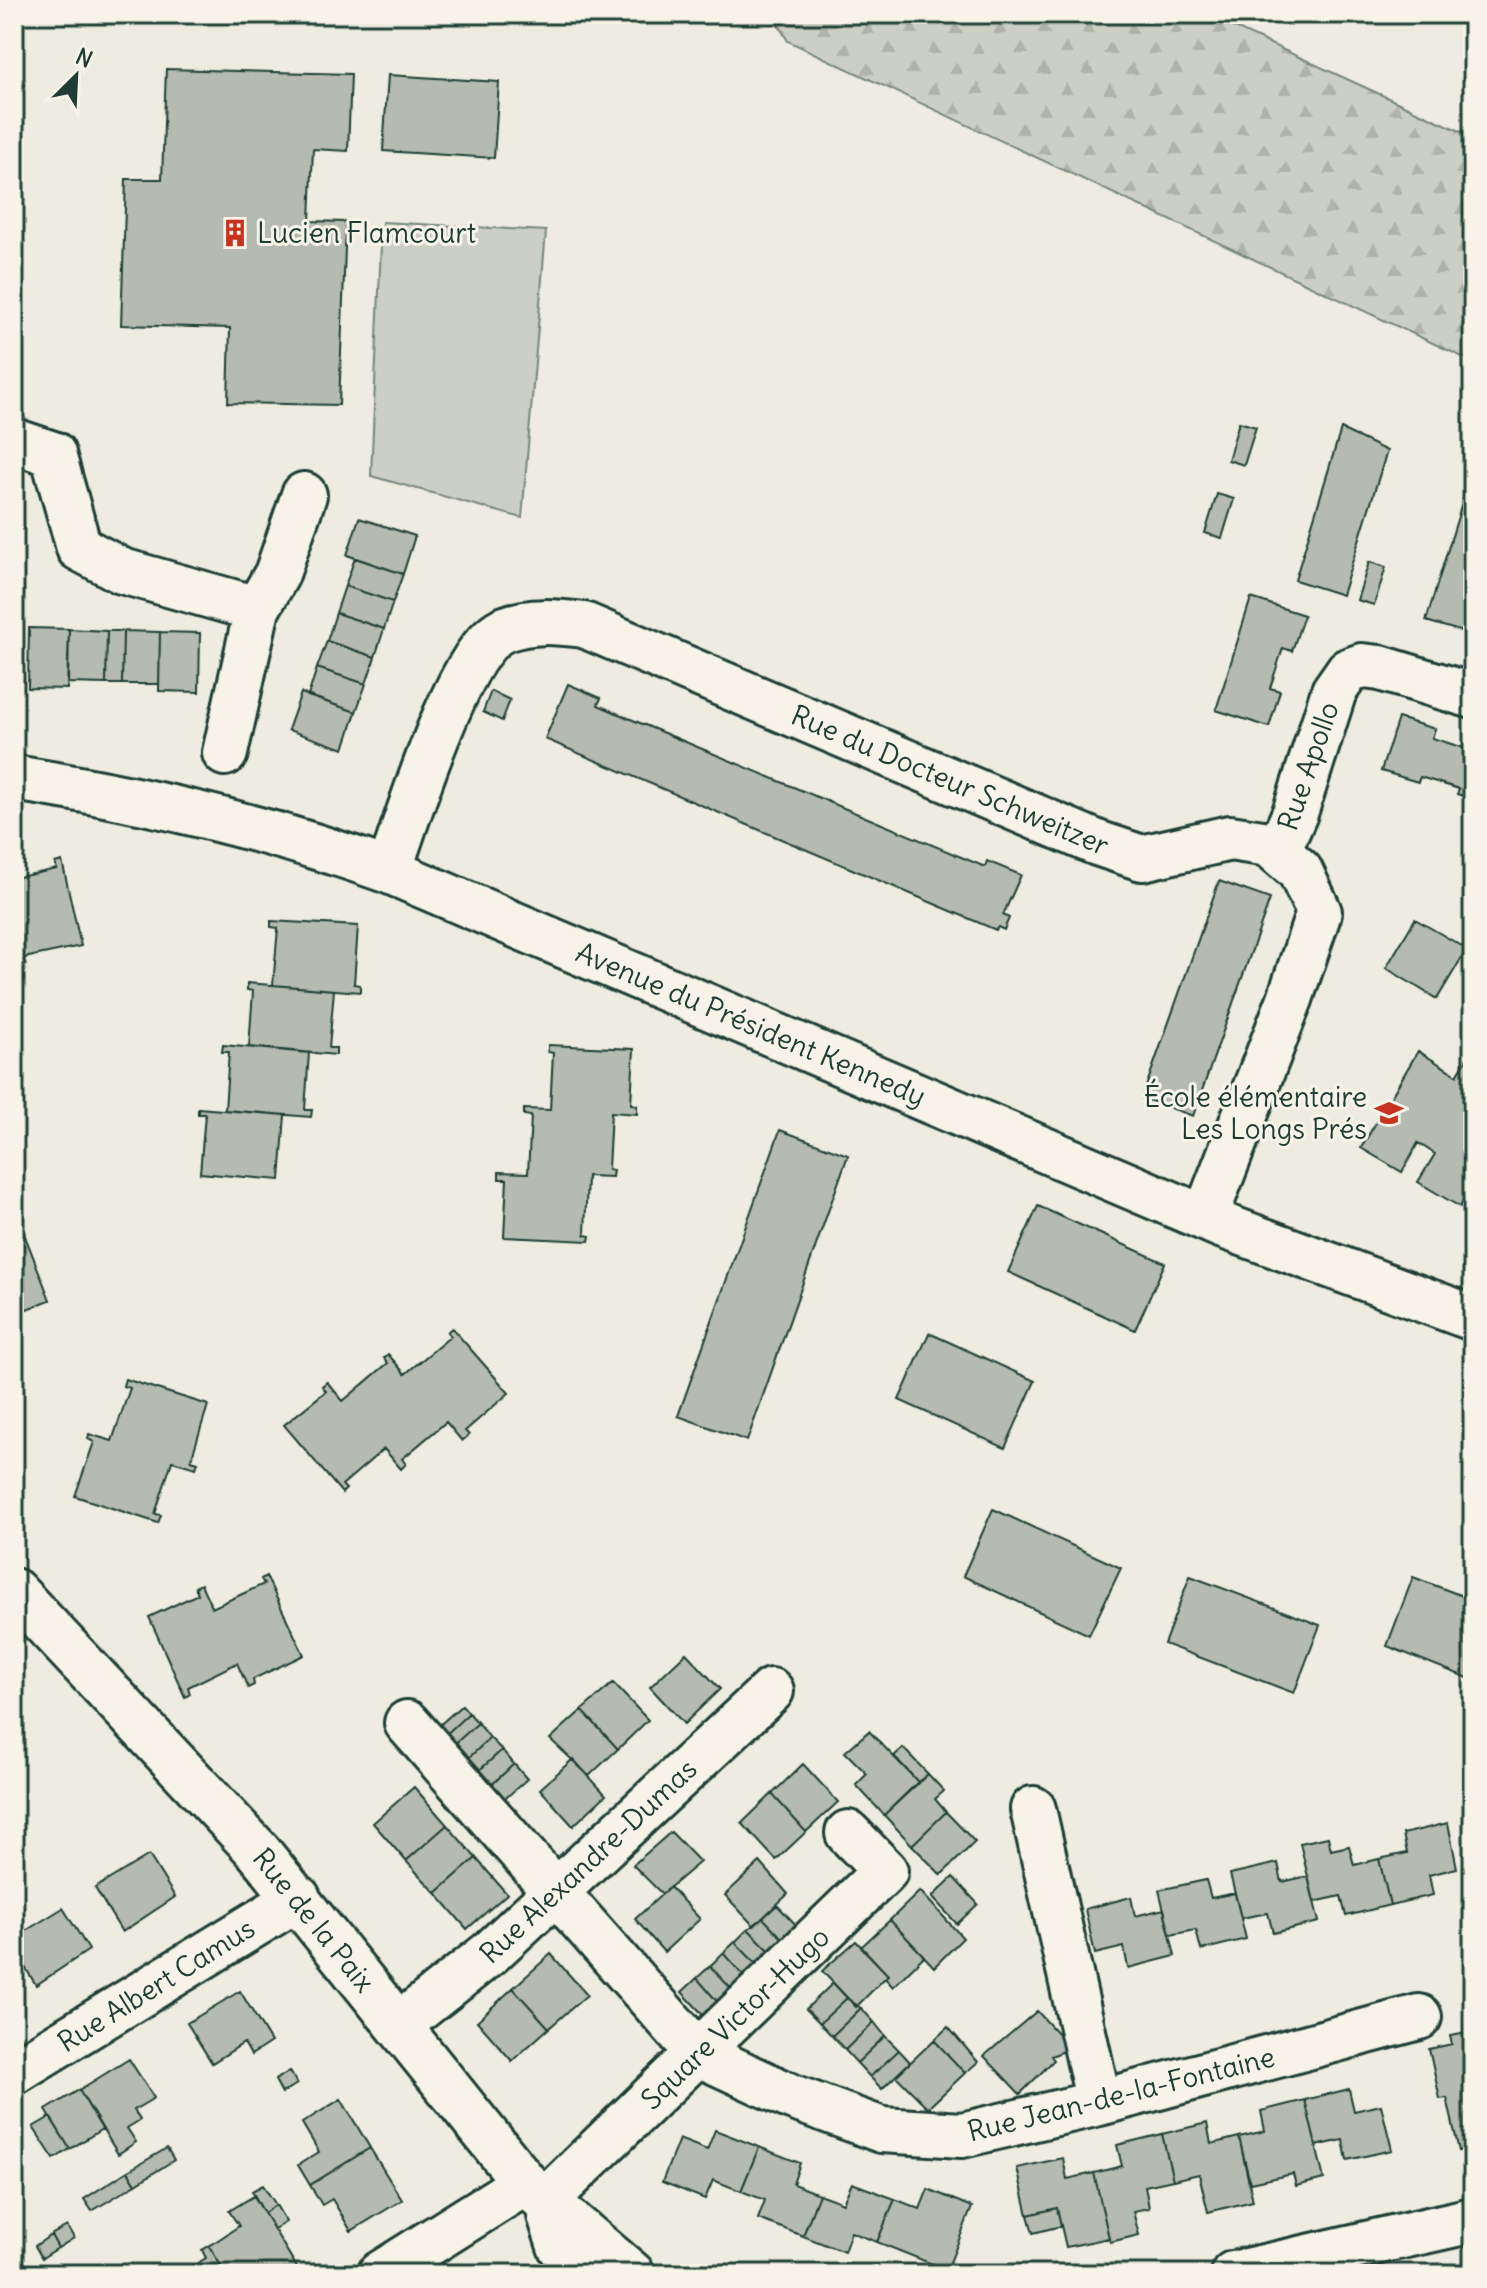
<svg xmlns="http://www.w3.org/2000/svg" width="1487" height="2288" viewBox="0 0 1487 2288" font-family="Delius,sans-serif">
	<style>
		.grass { fill: #cccfc4; stroke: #76867c; stroke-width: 2 }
		.forest { fill: url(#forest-firs); stroke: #76867c; stroke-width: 2 }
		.building { fill: #b5bbb0; stroke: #1f3d34; stroke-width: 2 }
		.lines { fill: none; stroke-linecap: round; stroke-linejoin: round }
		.minor-casing { stroke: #1f3d34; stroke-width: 50 }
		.secondary-casing { stroke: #1f3d34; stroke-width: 50 }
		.minor { stroke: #f7f3e8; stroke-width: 44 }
		.secondary { stroke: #f7f3e8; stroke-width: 44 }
		.labels { text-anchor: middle; stroke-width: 6; stroke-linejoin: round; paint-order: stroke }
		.poi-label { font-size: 28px; fill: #1f3d34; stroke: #f7f3e8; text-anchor: start }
		.street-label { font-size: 28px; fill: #1f3d34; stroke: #f7f3e8 }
	</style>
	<defs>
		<pattern id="forest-firs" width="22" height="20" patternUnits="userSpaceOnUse" patternTransform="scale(2)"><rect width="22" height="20" fill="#cccfc4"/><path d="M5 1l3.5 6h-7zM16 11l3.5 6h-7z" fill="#afb3a9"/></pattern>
	</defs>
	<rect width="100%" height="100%" fill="#eeece1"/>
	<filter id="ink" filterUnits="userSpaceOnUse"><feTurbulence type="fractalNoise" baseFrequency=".0125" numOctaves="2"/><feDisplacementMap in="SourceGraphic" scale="16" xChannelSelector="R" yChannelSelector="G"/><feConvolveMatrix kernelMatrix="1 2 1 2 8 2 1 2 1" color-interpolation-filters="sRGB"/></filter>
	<g filter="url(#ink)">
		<path class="grass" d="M382,222L546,231L522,518L371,476Z"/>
		<path class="forest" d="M772,14H1205L1473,137V362L788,41Z"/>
		<path class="building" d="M166,69L351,74L348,151L313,149L310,221L346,222L339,405L228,403L230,328L121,325L126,179H162Z
			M388,75L499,82L494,158L383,151Z
			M1239,422L1256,427L1244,465L1228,460Z
			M1341,429L1387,451L1342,595L1295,580Z
			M1467,487L1473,489V635L1426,621Z
			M1217,494L1234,499L1222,538L1205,533Z
			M359,518L415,536L403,574L347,555Z
			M355,558L403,574L393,602L345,586Z
			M1369,562L1386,567L1374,605L1357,600Z
			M345,586L393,602L384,629L336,613Z
			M1251,598L1304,615L1292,651L1283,648L1270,688L1280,691L1269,727L1216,710Z
			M336,613L384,629L375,657L327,641Z
			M29,628L69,629L67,689L28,688Z
			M69,629L107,631L106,684L68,683Z
			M107,631H123L122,684H106Z
			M123,631L160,632L159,684H122Z
			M160,632L200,633L199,692L159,691Z
			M327,641L375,657L366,684L317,668Z
			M317,668L366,684L356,712L308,696Z
			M568,684L601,698L598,705L640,723L985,867L987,861L1021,875L1003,915L1009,918L1004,930L998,927L996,930L545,739Z
			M491,691L510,700L502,721L483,712Z
			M301,693L356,712L344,749L288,730Z
			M1398,718L1435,729L1432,738L1471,750L1473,742V799L1457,794L1459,789L1420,777L1418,782L1381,771Z
			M62,861L81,946L24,958L26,965L19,966L14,946V878L57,869L55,863Z
			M1219,881L1270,899L1193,1116L1142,1098Z
			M1415,919L1467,949L1437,999L1386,968Z
			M271,921L358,926L354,984L360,985V992L273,985L278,928L271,927Z
			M247,983L334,990L329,1048H336V1055L249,1047L253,991L247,990Z
			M223,1045L309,1053L305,1110H312L311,1117L225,1110L229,1052H222Z
			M548,1045L634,1049L631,1104L637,1105V1114L611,1112L608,1169L613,1170L612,1177L587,1176L585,1235L590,1236L589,1241L504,1237L507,1179H499V1172L528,1173L531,1116L524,1115V1109L550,1110L553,1053L548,1052Z
			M1473,1049V1185L1460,1207L1418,1182L1435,1154L1418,1143L1402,1172L1361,1148L1418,1051L1457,1075Z
			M198,1108L285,1115L280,1180L200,1173L205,1114H198Z
			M780,1130L848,1155L747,1441L678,1416Z
			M1038,1206L1165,1263L1135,1330L1008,1272Z
			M18,1218L50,1300L14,1314V1220Z
			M452,1328L509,1393L465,1431L469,1435L462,1441L446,1422L402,1459L406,1464L401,1469L384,1449L342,1485L346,1489L342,1493L284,1425L326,1391L322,1386L327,1382L343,1401L388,1363L384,1358L388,1354L405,1374L451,1336L447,1332Z
			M929,1333L1035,1381L1005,1448L899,1400Z
			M125,1379L208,1405L191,1460L198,1462L196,1468L172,1461L155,1514L161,1515L158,1523L75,1496L94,1442L88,1439L89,1434L112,1441L130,1388L123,1386Z
			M993,1509L1121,1568L1089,1635L963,1576Z
			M266,1576L304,1655L253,1679L254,1685L248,1688L237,1663L188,1687L190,1694L185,1697L149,1617L198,1594L195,1587L201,1584L212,1608L264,1584L261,1579Z
			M1190,1576L1320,1625L1294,1693L1164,1644Z
			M1413,1577L1473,1600V1680L1387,1646Z
			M686,1653L720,1689L684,1724L650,1687Z
			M613,1683L648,1720L618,1749L582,1710Z
			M462,1705L469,1713L442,1738L434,1730Z
			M582,1710L618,1749L589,1776L550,1739Z
			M469,1713L478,1723L450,1748L442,1738Z
			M478,1723L490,1738L463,1763L450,1748Z
			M869,1731L918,1782L884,1815L856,1785L867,1774L845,1752Z
			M490,1738L502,1750L474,1775L463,1763Z
			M903,1748L928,1774L918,1782L894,1756Z
			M502,1750L514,1764L486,1790L474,1775Z
			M573,1759L606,1795L573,1826L540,1789Z
			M514,1764L527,1779L499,1804L486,1790Z
			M803,1764L838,1802L806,1832L772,1794Z
			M928,1774L944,1791L935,1799L946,1812L912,1845L884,1815Z
			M414,1787L447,1825L406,1861L373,1823Z
			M772,1794L806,1832L776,1860L742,1823Z
			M946,1812L975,1842L941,1875L912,1845Z
			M1448,1823L1457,1868L1429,1875L1433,1895L1390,1905L1379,1859L1407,1853L1403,1834Z
			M447,1825L476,1858L436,1893L406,1861Z
			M671,1832L700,1862L662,1894L633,1865Z
			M1328,1837L1331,1850L1349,1846L1354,1865L1379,1859L1390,1905L1346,1916L1341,1896L1314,1902L1300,1843Z
			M149,1855L175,1897L122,1932L95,1888Z
			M476,1858L507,1894L467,1929L436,1893Z
			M760,1862L788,1894L754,1926L725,1895Z
			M1278,1863L1282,1882L1308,1876L1319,1922L1273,1933L1268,1913L1241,1918L1230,1874Z
			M953,1877L978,1904L957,1924L932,1897Z
			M1206,1880L1211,1898L1235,1893L1246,1939L1201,1950L1196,1930L1170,1935L1159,1890Z
			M670,1887L700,1919L664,1952L635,1919Z
			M920,1891L963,1938L934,1967L890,1920Z
			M1131,1897L1135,1916L1164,1909L1175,1956L1128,1968L1124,1947L1095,1954L1085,1909Z
			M777,1905L802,1931L788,1944L763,1918Z
			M63,1908L89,1950L36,1985L14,1949V1938Z
			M763,1918L788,1944L775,1956L748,1929Z
			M890,1920L924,1956L893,1987L885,1978L888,1975L861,1947Z
			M748,1929L775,1956L761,1969L735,1942Z
			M856,1941L888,1975L856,2007L822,1971Z
			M735,1942L761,1969L748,1981L723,1953Z
			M723,1953L748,1981L735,1993L710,1966Z
			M551,1954L587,1995L549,2028L513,1988Z
			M710,1966L735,1993L721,2006L697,1978Z
			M697,1978L721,2006L707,2019L682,1992Z
			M833,1983L847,1998L820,2023L806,2009Z
			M513,1988L549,2028L512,2061L477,2021Z
			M240,1991L271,2042L251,2055L244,2043L212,2063L187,2023Z
			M847,1998L861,2008L832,2036L820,2023Z
			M861,2008L874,2022L845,2050L832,2036Z
			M1037,2011L1061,2037L1067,2050L1051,2056L1054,2060L1020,2094L984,2056Z
			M874,2022L885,2036L857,2063L845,2050Z
			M948,2027L978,2062L965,2073L934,2040Z
			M1473,2032V2148L1459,2151L1447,2098L1440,2099L1429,2049L1452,2044L1450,2036Z
			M885,2036L899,2050L870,2077L857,2063Z
			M934,2040L965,2073L928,2108L896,2076Z
			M899,2050L910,2062L882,2089L870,2077Z
			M129,2059L154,2098L134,2110L140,2120L127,2128L136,2142L118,2154L79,2090Z
			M290,2071L297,2084L282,2093L275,2080Z
			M1349,2089L1354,2111L1381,2105L1392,2150L1347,2160L1343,2140L1316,2146L1305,2100Z
			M79,2090L102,2129L70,2149L46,2110Z
			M341,2099L370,2148L310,2185L298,2165L319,2152L302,2123Z
			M1305,2100L1324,2179L1296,2186L1293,2174L1250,2183L1239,2137L1265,2131L1261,2111Z
			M50,2117L70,2149L54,2159L33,2127Z
			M1207,2123L1211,2144L1239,2137L1253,2201L1208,2212L1199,2174L1173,2180L1162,2134Z
			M715,2130L759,2147L741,2191L713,2180L705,2199L662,2182L679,2139L707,2150Z
			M1162,2134L1173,2180L1145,2186L1149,2208L1133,2211L1139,2235L1110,2242L1094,2173L1122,2166L1117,2145Z
			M759,2147L800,2163L793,2184L819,2194L803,2236L758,2219L765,2200L741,2191Z
			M167,2148L174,2160L136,2184L128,2171Z
			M370,2148L402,2200L351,2231L332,2199L322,2205L310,2185Z
			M1063,2158L1067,2179L1094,2173L1109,2238L1066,2247L1057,2208L1028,2215L1017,2168Z
			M128,2171L136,2184L92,2211L84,2199Z
			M852,2183L895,2199L877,2242L851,2232L844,2252L803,2236L819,2194L843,2203Z
			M263,2185L276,2205L264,2213L252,2191Z
			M928,2189L972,2207L947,2270L877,2242L895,2199L920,2209Z
			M254,2196L264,2213L301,2274H226L209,2246L239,2226L229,2211Z
			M276,2205L286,2222L274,2229L264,2213Z
			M1057,2208L1061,2226L1033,2233L1028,2215Z
			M67,2226L74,2238L58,2248L51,2235Z
			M51,2235L58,2248L42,2258L35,2246Z
			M209,2246L226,2274H198L193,2266L206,2258L202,2250Z"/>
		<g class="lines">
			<defs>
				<path id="minor" d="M14,441L53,454L79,548L122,571L257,609
					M225,753L257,609L277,574L304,495
					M14,778C143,798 266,827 389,871L1221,1225L1473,1318
					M1278,851L1295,813L1334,691L1348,671L1362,666L1380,668L1473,696
					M389,871C407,821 458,647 505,629C531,619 557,622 584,625L1097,843L1142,858L1230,838L1269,844L1300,871L1319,912L1290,999L1205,1218
					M14,1591L258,1851L525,2183L632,2274
					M407,1723L699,2054L792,2097L882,2130L962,2135L1099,2103L1419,2017
					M1033,1809L1099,2103
					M399,2025L490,1953L771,1691
					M14,2072L298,1898
					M545,2201L885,1871L848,1833
					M550,2215L560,2246L579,2274
					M380,2274L525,2183"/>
				<path id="secondary" d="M1233,2274L1473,2220"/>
			</defs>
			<use href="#minor" class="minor-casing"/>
			<use href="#secondary" class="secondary-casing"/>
			<use href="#minor" class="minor"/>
			<use href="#secondary" class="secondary"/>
		</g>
	</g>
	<defs>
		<symbol id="building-bare" viewBox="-9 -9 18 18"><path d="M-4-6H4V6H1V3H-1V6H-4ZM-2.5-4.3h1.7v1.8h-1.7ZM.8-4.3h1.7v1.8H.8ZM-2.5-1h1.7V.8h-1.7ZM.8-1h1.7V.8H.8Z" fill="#c8321e" stroke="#f7f3e8" stroke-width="2.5" paint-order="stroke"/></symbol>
		<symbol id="school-bare" viewBox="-9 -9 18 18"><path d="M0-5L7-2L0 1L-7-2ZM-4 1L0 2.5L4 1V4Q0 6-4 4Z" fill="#c8321e" stroke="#f7f3e8" stroke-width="2.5" paint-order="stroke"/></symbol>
	</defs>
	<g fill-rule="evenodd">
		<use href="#building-bare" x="215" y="213" width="40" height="40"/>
		<use href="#school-bare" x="1369" y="1093" width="40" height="40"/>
	</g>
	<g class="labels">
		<g class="poi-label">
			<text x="257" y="243">Lucien Flamcourt</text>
			<text x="1367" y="1107" text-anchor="end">École élémentaire<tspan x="1367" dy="32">Les Longs Prés</tspan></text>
		</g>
		<g class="street-label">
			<text transform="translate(1308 766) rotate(-71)" y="10">Rue Apollo</text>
			<text transform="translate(950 780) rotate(23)" y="10">Rue du Docteur Schweitzer</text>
			<text transform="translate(751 1024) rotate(23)" y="10">Avenue du Président Kennedy</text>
			<text transform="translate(588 1861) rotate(-43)" y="10">Rue Alexandre-Dumas</text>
			<text transform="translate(314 1920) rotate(51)" y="10">Rue de la Paix</text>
			<text transform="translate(156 1985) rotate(-32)" y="10">Rue Albert Camus</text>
			<text transform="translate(735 2018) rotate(-44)" y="10">Square Victor-Hugo</text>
			<text transform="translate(1121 2094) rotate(-14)" y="10">Rue Jean-de-la-Fontaine</text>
		</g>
	</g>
	<rect width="1487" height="2288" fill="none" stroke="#f7f3e8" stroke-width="48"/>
	<rect x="24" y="24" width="1439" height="2240" fill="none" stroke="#1f3d34" stroke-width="3" filter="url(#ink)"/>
	<g transform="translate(76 76) rotate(24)" stroke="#f7f3e8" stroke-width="6" paint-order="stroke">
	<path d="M0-6L14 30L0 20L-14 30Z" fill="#1f3d34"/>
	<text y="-12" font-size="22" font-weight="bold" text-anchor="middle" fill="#1f3d34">N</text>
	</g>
</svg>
